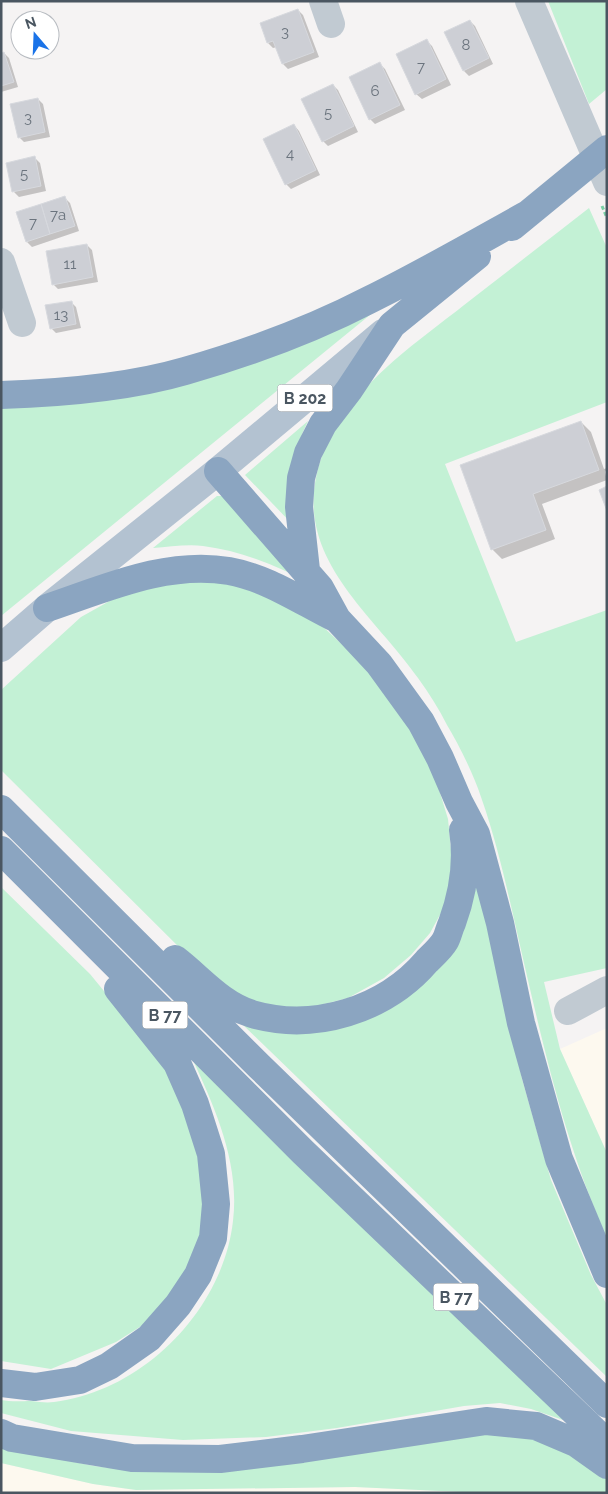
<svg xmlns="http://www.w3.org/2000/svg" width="608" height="1494" viewBox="0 0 608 1494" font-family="Raleway,sans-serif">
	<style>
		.commercial { fill: #fdf9ef }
		.green { fill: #c3f1d5 }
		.shadow { fill: #0003 }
		.building { fill: #cdcfd5; stroke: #d7d9de }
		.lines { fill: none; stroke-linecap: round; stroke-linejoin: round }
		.path { stroke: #7ad0a6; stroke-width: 3; stroke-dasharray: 4 2.5; stroke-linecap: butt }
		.minor { stroke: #c1cad2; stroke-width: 28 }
		.major { stroke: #b3c2d1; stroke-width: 28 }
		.highway { stroke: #8ba5c1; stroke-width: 28 }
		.labels { text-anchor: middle; stroke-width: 4; stroke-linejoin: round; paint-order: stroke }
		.number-label { font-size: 15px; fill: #6b747e }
		.shield { fill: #fff; stroke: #808990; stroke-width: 1 }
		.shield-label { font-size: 16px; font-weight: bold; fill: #4a5661 }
	</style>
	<rect width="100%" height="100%" fill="#f5f3f3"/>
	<path class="commercial" d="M607,1028V1153L560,1049Z
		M1,1463L93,1484L136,1490L355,1487L484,1493H1Z"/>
	<path class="green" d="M548,1H607V89L589,104Z
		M589,208L607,248V402L445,464L516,642L607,610V968L544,982L560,1049L607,1153V1238C567,1148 546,1058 524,963C511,907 500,851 481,797C474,775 459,745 447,725C439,709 429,693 418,678C374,615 296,560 317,473C336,395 410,348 468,302C508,271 549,239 589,208Z
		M376,310L1,616V407Z
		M308,421L302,434L295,527L245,475Z
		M217,496H230L312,584C277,566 242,551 203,546C187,544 169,547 153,548Z
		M180,578L243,585L320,624L361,662L418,740L437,783L448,819L452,860L447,902L430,933L411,955L384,978L348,998L312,1007L284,1008L246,999L199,967L1,770V690L81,617L115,598Z
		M475,851L522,1079L551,1180L591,1275L607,1305V1377L241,1023L422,982Z
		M1,887L90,974L159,1058L187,1111L202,1164L204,1207L199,1241L182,1277L167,1301L143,1325L116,1342L51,1369L1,1361Z
		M192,1058L572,1423L531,1409L500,1403L464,1406L337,1428L266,1437L183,1440L71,1431L1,1413V1400C11,1402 22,1401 31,1401C39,1402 47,1403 54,1402C143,1391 223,1310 233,1221C240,1163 215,1108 192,1058Z
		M475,1427L551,1440L607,1476V1493H484L355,1487L136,1490L93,1484L1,1463V1447L94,1466L135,1471Z"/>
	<path class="shadow" d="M298,10L303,15L319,57L288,69L283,64L277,47L273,48L268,43L261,24Z
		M470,21L475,26L493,64L469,76L464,71L445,33Z
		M426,40L432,46L451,85L422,99L416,94Z
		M4,53L9,58L18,87L1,92V54Z
		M380,64L385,69L405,110L375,124L370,119Z
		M333,85L338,90L358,132L328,146L323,141Z
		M38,99L43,104L50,137L24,142L19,137Z
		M294,125L299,131L320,175L291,189L286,184Z
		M35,158L40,163L46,191L19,197L14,192Z
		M65,198L70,203L79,231L32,247L27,242L18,213Z
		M87,245L92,250L98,282L58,289L53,284Z
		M71,302L76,307L81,328L56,333L51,328Z
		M581,422L591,432L604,469L607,468L605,472L607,480L542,504L555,539L502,559L492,549Z"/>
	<path class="building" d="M298,9L314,52L282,64L273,41L267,43L260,23Z
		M470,20L489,58L463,71L444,32Z
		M427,39L446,79L415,95L396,54Z
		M4,52L14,82L1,86V53Z
		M380,62L400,105L369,120L349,77Z
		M333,84L354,126L322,142L301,99Z
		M38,98L45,132L18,138L10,104Z
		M294,124L316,170L285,185L263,139Z
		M35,156L41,186L12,192L6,163Z
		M65,196L75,226L50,234L41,204Z
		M41,204L50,234L26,242L16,212Z
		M87,244L93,277L52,285L46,251Z
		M72,301L76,324L50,329L45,305Z
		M581,421L599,470L533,494L546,530L491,550L460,465Z
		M607,486V511L599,490Z"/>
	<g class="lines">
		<path class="path" d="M602,206L607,218"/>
		<path class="minor" d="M323,1L331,24
			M529,1L607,182
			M1,262L22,323
			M568,1011L607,990"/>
		<path class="major" d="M1,648L47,608L218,471L383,333"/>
		<path class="highway" d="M512,227L607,149
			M1,395C61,393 127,388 185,371C248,353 311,330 369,300C422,274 474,244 526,215
			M218,471L320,588L337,619L379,664L421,722L440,758L459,802L476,834L500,923L521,1023L559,1159L607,1274
			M306,570L299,507L301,478L308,453L323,424L349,390L392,325L477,256
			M47,608C104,589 167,560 229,571C268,578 302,602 337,619
			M1,809L259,1066L607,1404
			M1,850L303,1152L607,1443
			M175,959C200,978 220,1004 252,1014C314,1032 385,1010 427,961C433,955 441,948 445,941C448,936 449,929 452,923C463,893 468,862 463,830
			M1,1383L35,1387L80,1380L109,1366L149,1338L178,1305L198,1275L213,1238L216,1204L211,1154L195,1104L177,1063L118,989
			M1,1433L12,1438L132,1458L220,1459L302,1449L486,1421L536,1426L576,1443L607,1465"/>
	</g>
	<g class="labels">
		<g class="number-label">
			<text x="285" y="37">3</text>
			<text x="466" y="50">8</text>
			<text x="421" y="72">7</text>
			<text x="375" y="96">6</text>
			<text x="328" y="118">5</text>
			<text x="28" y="123">3</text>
			<text x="290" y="159">4</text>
			<text x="24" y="179">5</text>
			<text x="58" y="220">7a</text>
			<text x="33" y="228">7</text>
			<text x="70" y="269">11</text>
			<text x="61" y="320">13</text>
		</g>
		<g class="shield">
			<rect x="277.5" y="384.5" width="55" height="27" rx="4"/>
			<rect x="142.5" y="1001.5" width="45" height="27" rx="4"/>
			<rect x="433.5" y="1283.5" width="45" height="27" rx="4"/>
		</g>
		<g class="shield-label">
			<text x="305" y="404">B 202</text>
			<text x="165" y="1021">B 77</text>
			<text x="456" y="1303">B 77</text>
		</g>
	</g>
	<rect width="608" height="1494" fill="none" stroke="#4a5661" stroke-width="5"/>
	<g transform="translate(35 35) rotate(341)"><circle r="24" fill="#ffffff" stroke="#b7bbc0"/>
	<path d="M0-4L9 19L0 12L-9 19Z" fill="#1a73e8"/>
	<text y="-8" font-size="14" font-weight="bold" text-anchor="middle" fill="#4a5661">N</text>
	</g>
</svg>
